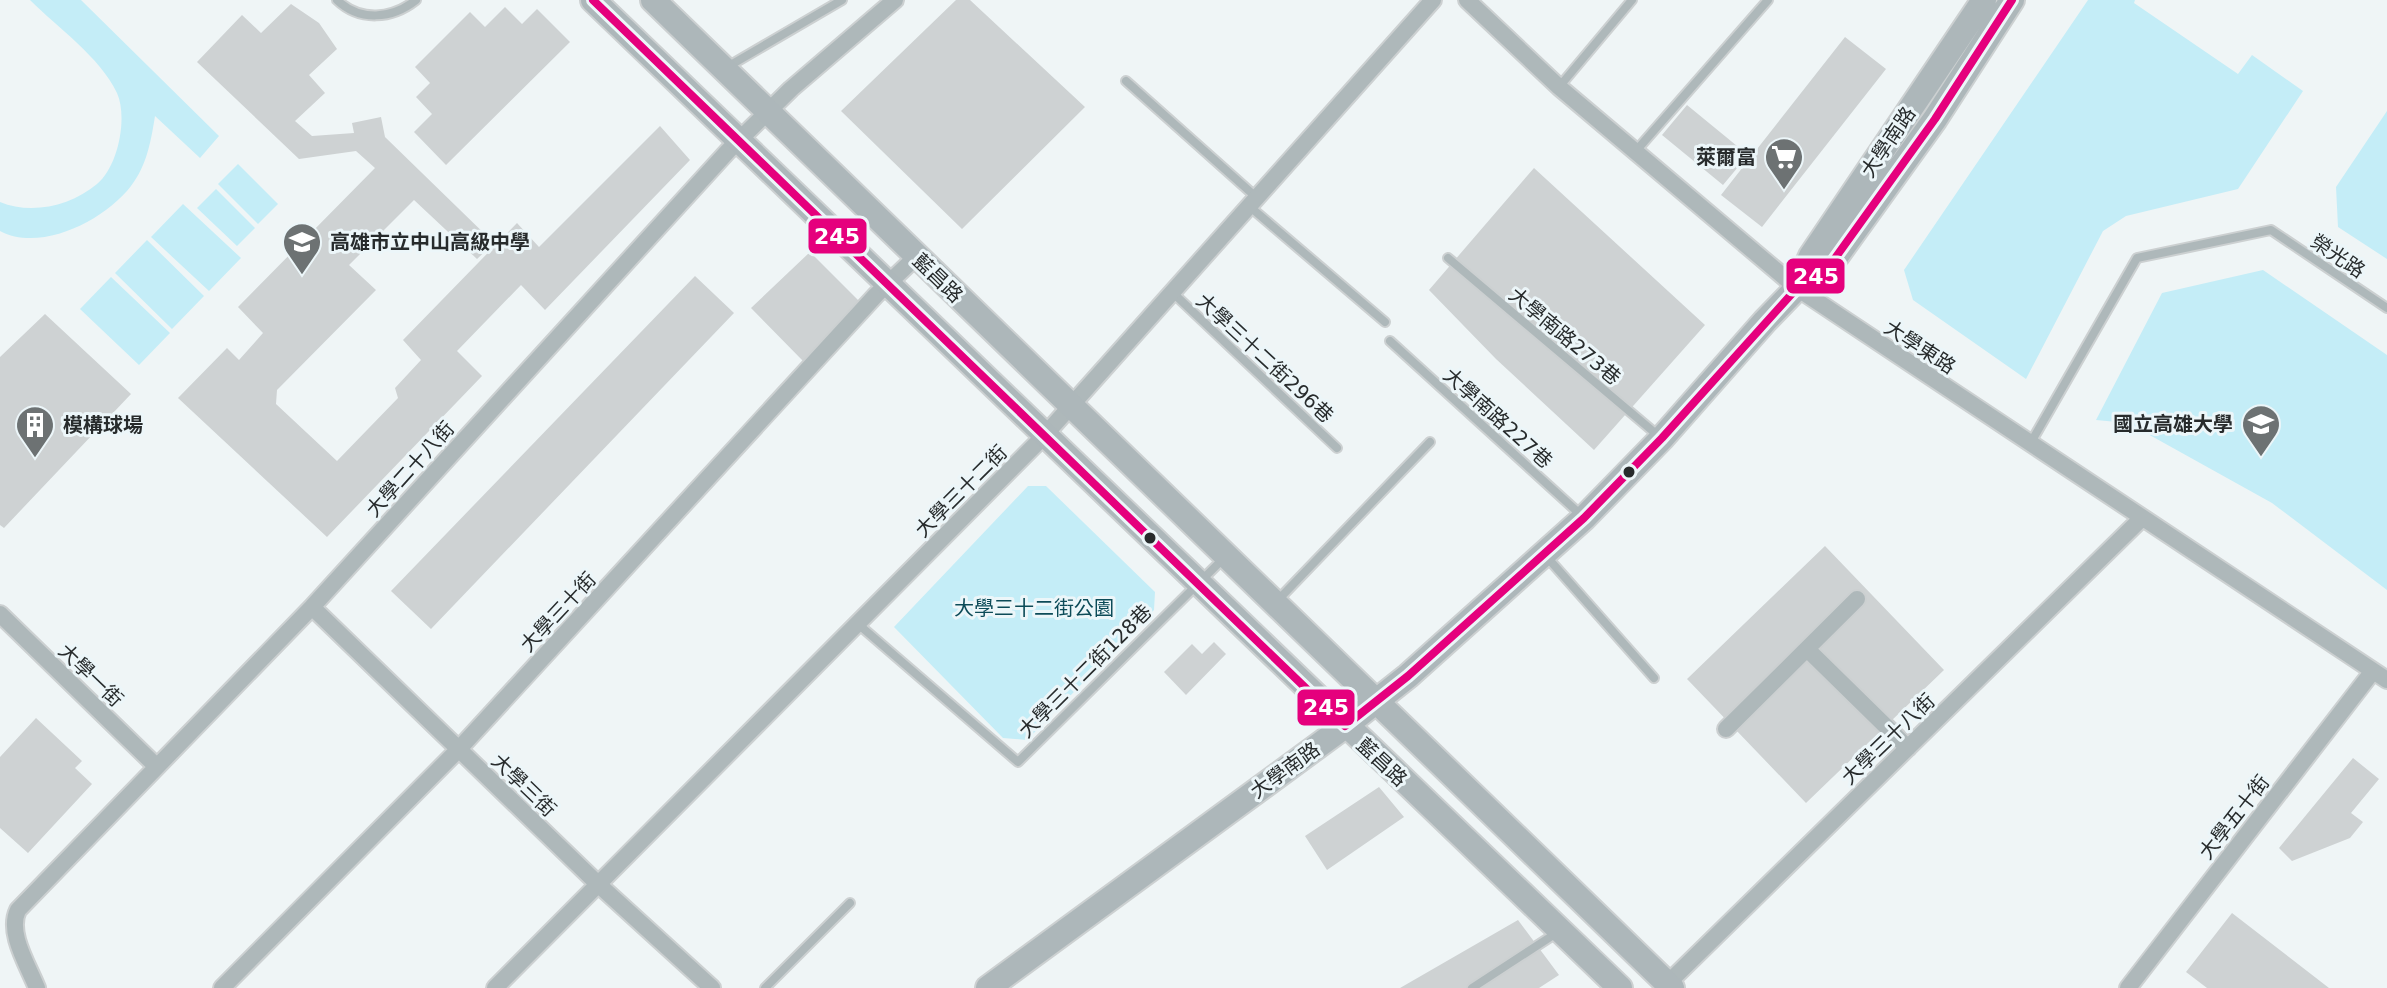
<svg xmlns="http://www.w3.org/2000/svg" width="2387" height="988" viewBox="0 0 2387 988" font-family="'DejaVu Sans','Noto Sans TC',sans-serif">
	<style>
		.green { fill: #c4edf7 }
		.building { fill: #ced2d3 }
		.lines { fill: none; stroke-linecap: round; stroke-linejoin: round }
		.lane-casing { stroke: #ccd0d1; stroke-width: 12 }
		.street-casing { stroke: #ccd0d1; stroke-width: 20 }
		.secondary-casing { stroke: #ccd0d1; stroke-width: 28 }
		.lane { stroke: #aeb8ba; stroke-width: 8 }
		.street { stroke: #aeb8ba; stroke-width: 16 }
		.secondary { stroke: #adb7ba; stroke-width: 24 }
		.bus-1-casing { stroke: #ecf6f9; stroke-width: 14 }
		.bus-1 { stroke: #e5007d; stroke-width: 8 }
		.bus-dot { fill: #272b2c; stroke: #ecf6f9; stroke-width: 3 }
		.labels { text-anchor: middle; stroke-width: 6; stroke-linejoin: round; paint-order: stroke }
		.street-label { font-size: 20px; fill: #272b2c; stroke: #ecf6f9 }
		.poi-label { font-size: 20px; font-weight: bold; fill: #272b2c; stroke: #ecf6f9; text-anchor: end }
		.park-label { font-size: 20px; fill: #0c4b58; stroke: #ecf6f9 }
		.line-badge { stroke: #ecf6f9; stroke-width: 3 }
		.badge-label { font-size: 22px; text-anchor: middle; font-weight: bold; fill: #fff }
	</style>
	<rect width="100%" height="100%" fill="#eff5f6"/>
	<path class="green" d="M30,0H81L219,136L200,158L155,116C151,141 147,165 131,186C105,220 41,253 0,231V202C31,215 71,206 97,184C118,167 128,118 117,93C100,57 58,28 30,0Z
		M2088,0H2135L2134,3L2238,74L2252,55L2303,91L2238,189L2126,216L2103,231L2026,379L1913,300L1904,270Z
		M2387,111V259L2338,227L2336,187Z
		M238,164L278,204L258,224L218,184Z
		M216,189L255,228L237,246L197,208Z
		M183,204L241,258L209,291L151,237Z
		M147,240L204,296L172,329L115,273Z
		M2263,270L2387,355V590L2272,503L2128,423L2096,420L2162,293Z
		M111,277L170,333L139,365L80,309Z
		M1028,486H1046L1155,592L1154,610L1027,740L1003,738L894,627Z"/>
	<path class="building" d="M956,0H970L1085,107L962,229L841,111Z
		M291,4L319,23L337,49L309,75L325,93L295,121L312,136L354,133L352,123L381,117L385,137L494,243L477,259L414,200L349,265L376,290L277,390L276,404L337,461L398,398L395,388L421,360L403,340L517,223L539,247L660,126L690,160L545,310L521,285L457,351L482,376L327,537L178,398L227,348L239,360L263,333L238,307L375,168L356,151L299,159L197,62L242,15L261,33Z
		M505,7L522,24L537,9L570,42L446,165L414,132L432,114L416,97L430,83L415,67L470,12L485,27Z
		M1845,37L1886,69L1762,227L1721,195Z
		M1687,105L1748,155L1723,185L1662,135Z
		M1534,168L1705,325L1594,450L1496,359L1429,290Z
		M810,252L860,302L803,361L751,308Z
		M695,276L734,313L431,629L391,591Z
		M45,314L131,394L4,528L0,525V357Z
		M1825,546L1944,670L1806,803L1687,679Z
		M1214,642L1226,654L1186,695L1164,672L1192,644L1202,654Z
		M36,718L82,761L75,768L92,784L28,853L0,828V757Z
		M2353,758L2379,779L2351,813L2363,822L2350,838L2292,861L2279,848Z
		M1379,787L1404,817L1327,870L1305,836Z
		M2232,913L2329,988H2207L2186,972Z
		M1518,920L1559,975L1539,988H1400Z"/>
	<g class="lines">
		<defs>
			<path id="lane" d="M337,0C360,22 392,19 416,0
				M729,66L842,0
				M1126,81L1256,197
				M1559,87L1632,0
				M1635,152L1768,0
				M1249,206L1385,322
				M1448,258L1661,438
				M1172,292L1337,448
				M1390,341L1581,515
				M2030,444L2137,258L2271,230L2387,308
				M1546,556L1654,678
				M1278,600L1430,442
				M858,624L1018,762L1225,557
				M765,988L850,903
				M1472,988L1558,932"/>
			<path id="street" d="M1467,0L1559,87L1797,288L2387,680
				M312,607L599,885L712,988
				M0,614L155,765
				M1807,649L1908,748
				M1726,729L1857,599
				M37,988C28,965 7,933 18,910L312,607L728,151L791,89L895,0
				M222,988L458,750L876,295L916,257
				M495,988L1044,436L1433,0
				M1663,988L2141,519
				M2128,988L2373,671"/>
			<path id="secondary" d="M593,0L1620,988
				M653,0L1672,988
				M1797,288L1811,256L1984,0
				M988,988L1345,726L1408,676L1584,518L1662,438L1765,321L1797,288L1828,268L1935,119L2012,0"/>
		</defs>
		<use href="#lane" class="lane-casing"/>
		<use href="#street" class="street-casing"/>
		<use href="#secondary" class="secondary-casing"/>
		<use href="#lane" class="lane"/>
		<use href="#street" class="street"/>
		<use href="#secondary" class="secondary"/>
		<defs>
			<path id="bus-1" d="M593,0L1345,726L1408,676L1584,518L1662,438L1797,288L1828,268L1935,119L2012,0"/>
		</defs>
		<use href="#bus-1" class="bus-1-casing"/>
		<use href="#bus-1" class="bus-1"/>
	</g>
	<defs>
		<symbol id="supermarket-pin" viewBox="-11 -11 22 30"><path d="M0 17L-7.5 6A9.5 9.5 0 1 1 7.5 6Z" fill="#6d7273" stroke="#ecf6f9"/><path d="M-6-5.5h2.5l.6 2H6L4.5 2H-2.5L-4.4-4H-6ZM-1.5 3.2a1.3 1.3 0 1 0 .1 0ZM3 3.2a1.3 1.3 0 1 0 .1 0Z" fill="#fff"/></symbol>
		<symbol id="school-pin" viewBox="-11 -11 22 30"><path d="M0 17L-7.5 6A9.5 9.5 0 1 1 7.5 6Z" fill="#6d7273" stroke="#ecf6f9"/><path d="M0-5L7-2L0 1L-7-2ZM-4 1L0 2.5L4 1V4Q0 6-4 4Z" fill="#fff"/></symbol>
		<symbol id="university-pin" viewBox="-11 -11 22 30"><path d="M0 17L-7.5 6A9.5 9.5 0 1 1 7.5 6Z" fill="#6d7273" stroke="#ecf6f9"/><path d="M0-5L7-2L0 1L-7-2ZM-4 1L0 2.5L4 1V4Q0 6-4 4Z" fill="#fff"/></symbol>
		<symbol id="building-pin" viewBox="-11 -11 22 30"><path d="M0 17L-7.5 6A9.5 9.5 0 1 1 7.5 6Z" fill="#6d7273" stroke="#ecf6f9"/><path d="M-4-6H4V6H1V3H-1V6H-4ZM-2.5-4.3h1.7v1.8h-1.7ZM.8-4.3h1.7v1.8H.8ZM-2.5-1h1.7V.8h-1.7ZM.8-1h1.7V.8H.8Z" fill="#fff"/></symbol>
	</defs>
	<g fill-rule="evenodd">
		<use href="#supermarket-pin" x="1762" y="135" width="44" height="60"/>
		<use href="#school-pin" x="280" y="220" width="44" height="60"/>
		<use href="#university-pin" x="2239" y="402" width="44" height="60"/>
		<use href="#building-pin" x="13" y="403" width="44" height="60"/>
	</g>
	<g class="bus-dot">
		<circle cx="1629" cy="472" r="7"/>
		<circle cx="1150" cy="538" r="7"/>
	</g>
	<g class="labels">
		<g class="street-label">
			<text transform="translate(1888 142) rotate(-56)" y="7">大學南路</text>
			<text transform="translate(2338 256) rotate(34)" y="7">榮光路</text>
			<text transform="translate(938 278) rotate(44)" y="7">藍昌路</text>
			<text transform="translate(1565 336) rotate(40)" y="7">大學南路273巷</text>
			<text transform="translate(1920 347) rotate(33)" y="7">大學東路</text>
			<text transform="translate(1265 358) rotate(43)" y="7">大學三十二街296巷</text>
			<text transform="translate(1498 418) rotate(42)" y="7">大學南路227巷</text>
			<text transform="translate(410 469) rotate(-48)" y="7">大學二十八街</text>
			<text transform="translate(961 491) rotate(-45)" y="7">大學三十二街</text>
			<text transform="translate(558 612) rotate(-47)" y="7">大學三十街</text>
			<text transform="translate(1085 671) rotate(-45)" y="7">大學三十二街128巷</text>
			<text transform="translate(91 675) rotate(44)" y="7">大學一街</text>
			<text transform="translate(1888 739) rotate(-44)" y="7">大學三十八街</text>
			<text transform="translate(1382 762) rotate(43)" y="7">藍昌路</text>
			<text transform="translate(1285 770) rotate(-36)" y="7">大學南路</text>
			<text transform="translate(524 785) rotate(44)" y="7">大學三街</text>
			<text transform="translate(2234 817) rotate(-52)" y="7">大學五十街</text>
		</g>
		<g class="poi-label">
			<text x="1756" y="164">萊爾富</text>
			<text x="330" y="249" text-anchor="start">高雄市立中山高級中學</text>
			<text x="2233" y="431">國立高雄大學</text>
			<text x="63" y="432" text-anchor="start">模構球場</text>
		</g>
		<g class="park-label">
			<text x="1034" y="615">大學三十二街公園</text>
		</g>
	</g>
	<g class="line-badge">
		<rect x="807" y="217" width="61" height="38" rx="8" fill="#e5007d"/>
		<rect x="1785" y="257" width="61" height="38" rx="8" fill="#e5007d"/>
		<rect x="1296" y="688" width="60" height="39" rx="8" fill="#e5007d"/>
	</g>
	<g class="badge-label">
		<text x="837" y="244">245</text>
		<text x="1816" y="284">245</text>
		<text x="1326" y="715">245</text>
	</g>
</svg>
